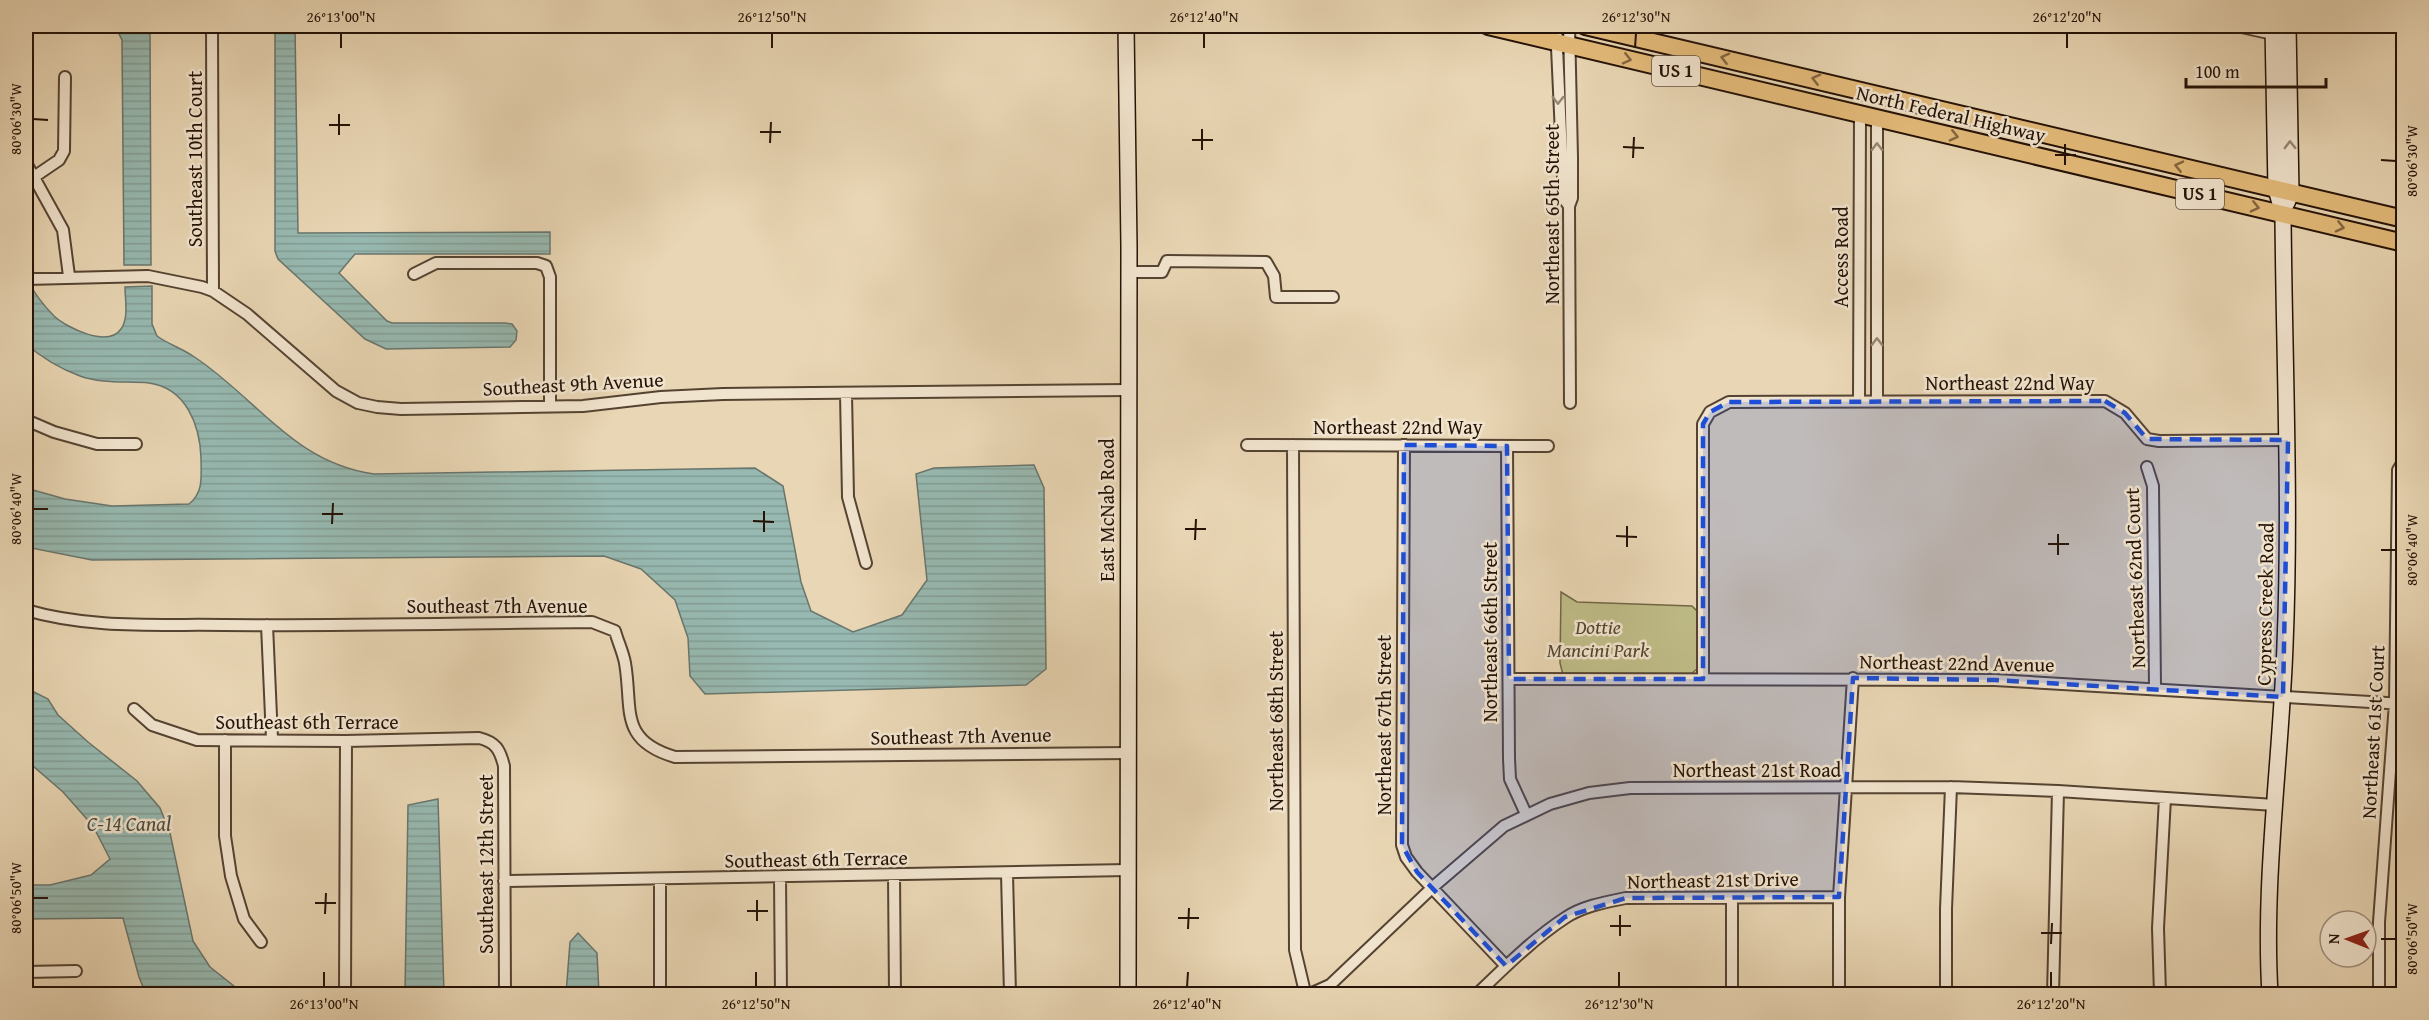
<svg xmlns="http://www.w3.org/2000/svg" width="2429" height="1020" viewBox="0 0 2429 1020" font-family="'Gentium Book Plus',serif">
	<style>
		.park { fill: #bfbc87; stroke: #726747; stroke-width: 1.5 }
		.water { fill: url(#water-rules); stroke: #69766d; stroke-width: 1.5 }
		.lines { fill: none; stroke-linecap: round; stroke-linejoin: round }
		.street-casing { stroke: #554332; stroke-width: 14 }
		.secondary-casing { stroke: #241207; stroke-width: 18 }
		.primary-casing { stroke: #241207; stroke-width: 20 }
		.street { stroke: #f1e4ce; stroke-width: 10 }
		.secondary { stroke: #f1e4ce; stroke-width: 15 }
		.primary { stroke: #e4bb7a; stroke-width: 16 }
		.oneway { stroke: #846640 }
		.oneway2 { stroke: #958674 }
		.marked { fill: #1d4ed8; fill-opacity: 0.2; stroke: #1d4ed8; stroke-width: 4.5; stroke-dasharray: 12 8; stroke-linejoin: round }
		.ticks { fill: none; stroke: #241207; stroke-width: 2 }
		.labels { text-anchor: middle; stroke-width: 5; stroke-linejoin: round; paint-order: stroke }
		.shield { fill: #f1e4ce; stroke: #625143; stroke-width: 1.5 }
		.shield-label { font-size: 18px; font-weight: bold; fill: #241207 }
		.street-label { font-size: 20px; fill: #241207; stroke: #f1e4ce }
		.park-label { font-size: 20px; font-style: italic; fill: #52452d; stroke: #f1e4ce }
		.water-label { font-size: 21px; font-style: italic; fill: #4c4c42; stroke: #f1e4ce }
		.neatline { fill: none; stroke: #241207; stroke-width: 2 }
		.ticks-label { font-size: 15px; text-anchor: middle; fill: #241207 }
	</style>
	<defs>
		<pattern id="water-rules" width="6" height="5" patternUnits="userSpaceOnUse" patternTransform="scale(1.5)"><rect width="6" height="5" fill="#97b9b1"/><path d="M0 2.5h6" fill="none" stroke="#829e97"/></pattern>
	</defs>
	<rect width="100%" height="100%" fill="#e9d6b4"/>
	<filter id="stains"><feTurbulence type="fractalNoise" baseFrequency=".00333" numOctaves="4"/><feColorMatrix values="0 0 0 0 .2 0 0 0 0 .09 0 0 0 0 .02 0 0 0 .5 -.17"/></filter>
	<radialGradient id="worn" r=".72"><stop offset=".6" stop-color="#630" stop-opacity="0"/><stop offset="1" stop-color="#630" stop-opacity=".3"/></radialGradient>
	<path class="park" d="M1561,592L1577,602L1692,606L1698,612V668L1691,674L1563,675L1560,663Z"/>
	<path class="water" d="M115,26H150L151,265H124L122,40Z
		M275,26H295L298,233L550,232V254H355L339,273L387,321L392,323H505L512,324L517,331L516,340L510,347L386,349L365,339L278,259L275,251Z
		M26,278C33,291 43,305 54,316C67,328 108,348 121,329C129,318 125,299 125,287L152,286V324L157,336C168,344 181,348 193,356C256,397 293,463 374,474L755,468L783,486L801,582L811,611L853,632L902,615L927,580L916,474L934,468L1034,465L1044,488L1046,669L1026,685L705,694L690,676L688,638L675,600L641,569L604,556L92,560L26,547V488L65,499L112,506L189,504C204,492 201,476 201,458C200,425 186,388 149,383C126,381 102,384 80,376C61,369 41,357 26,344Z
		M26,688L48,699L58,715L88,742L137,781L160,808L170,833L193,941L210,967L244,994H146L139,977L123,918L26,919V885H50L91,875L110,859L93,826L63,792L26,760Z
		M438,799L444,994H405L408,805Z
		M578,933L597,953L599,994H566L570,942Z"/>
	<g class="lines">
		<defs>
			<path id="street" d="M212,26L213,291
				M1556,26L1564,199L1569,206
				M1569,26L1572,157V198L1569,206L1570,403
				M2237,26L2273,34
				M1877,118V401
				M26,163L63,230L69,276
				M34,177L59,160L64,151L65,77
				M1129,272H1162L1167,261L1266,262L1274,276L1276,297H1333
				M414,274L436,263H537L546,266L550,277V406
				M26,279L148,276L202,287L213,291L247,314L336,391L358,403L377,407L401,409L583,406L661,397L723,394L1128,390
				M846,394L848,497L866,563
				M1859,401L1860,114
				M26,420L54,432L97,444H136
				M1247,445L1548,446
				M1293,445L1295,950L1304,988L1300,994
				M1404,445L1402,845L1406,857L1417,872L1506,966
				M1507,446L1509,759L1510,779L1526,814
				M2147,467L2153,486L2155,688
				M26,610C90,629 158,624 224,625C346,626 469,623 592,622L615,631C618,642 623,652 625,663C633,709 618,740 675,757L1129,753
				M267,625L272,739
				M1509,679L1995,680L2404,704
				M1703,679V424L1710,412L1729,402L2105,401L2125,413L2147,439L2159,441L2288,440
				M134,709L152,725L197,740L346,741L479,738C496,742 500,750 504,766L505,994
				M225,740V836L231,876L244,919L261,942
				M1007,874L1010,994
				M894,876L895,994
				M780,878L781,994
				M504,881L1128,870
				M26,972L76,971
				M345,994L346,741
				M660,994V880
				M1310,994L1330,985L1433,887L1504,826L1550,804L1589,793L1630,788L1951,787L2058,791L2275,805
				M1477,994C1504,968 1533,939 1565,918C1583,906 1606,902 1626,898L1839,897
				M1732,994V898
				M1839,994V897L1853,678
				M1946,994V909L1951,787
				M2053,994L2058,791
				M2160,994L2158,928L2165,798
				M2379,994V922L2395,703L2398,470L2404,460"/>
			<path id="secondary" d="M1126,26L1129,247L1128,994
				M2287,203L2291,193L2288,26
				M2270,994C2263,881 2281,759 2285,645C2291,501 2284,358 2283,214L2276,189L2273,26"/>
			<path id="primary" d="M1488,26L2404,243
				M1585,26L2404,219"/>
		</defs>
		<use href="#street" class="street-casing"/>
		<use href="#secondary" class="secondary-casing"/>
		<use href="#primary" class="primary-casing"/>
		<use href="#street" class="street"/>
		<use href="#secondary" class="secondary"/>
		<use href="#primary" class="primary"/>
	</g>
	<defs><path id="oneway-chevron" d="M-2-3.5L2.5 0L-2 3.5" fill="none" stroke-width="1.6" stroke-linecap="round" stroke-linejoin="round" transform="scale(1.5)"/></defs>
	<g class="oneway">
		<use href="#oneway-chevron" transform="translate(1725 58) rotate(-166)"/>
		<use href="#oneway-chevron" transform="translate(1627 59) rotate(13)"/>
		<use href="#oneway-chevron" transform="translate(1816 79) rotate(-166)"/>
		<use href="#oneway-chevron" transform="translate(1954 136) rotate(13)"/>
		<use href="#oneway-chevron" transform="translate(2179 166) rotate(-167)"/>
		<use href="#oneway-chevron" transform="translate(2255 207) rotate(13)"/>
		<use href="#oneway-chevron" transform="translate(2340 227) rotate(13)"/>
	</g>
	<g class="oneway2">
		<use href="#oneway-chevron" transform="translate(1558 100) rotate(90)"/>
		<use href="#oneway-chevron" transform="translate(2290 145) rotate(-91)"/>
		<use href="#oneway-chevron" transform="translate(1877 147) rotate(-90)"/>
		<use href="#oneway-chevron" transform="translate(1877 342) rotate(-90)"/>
	</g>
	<path class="marked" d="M2105,401L2125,413L2147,439L2288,440L2283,697L1995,680L1853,678L1839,897L1626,898L1565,917L1506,966L1417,872L1402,845L1404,445L1507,446L1509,679H1703V424L1710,412L1729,402Z"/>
	<path class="ticks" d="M341,48V33M772,48V33M1204,48V33M1635,48L1636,33M2067,48V33M33,119L48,120M329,125H350M760,132H781M339,135V114M1192,140H1213M770,143L771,122M1623,147L1644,148M1202,150V129M2055,155H2076M1633,158L1634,137M2381,160L2396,161M2065,165V144M33,509H48M322,514H343M753,521L774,522M332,524L333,503M1185,529H1206M764,532V511M1616,536L1637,537M1195,540L1196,519M2048,544H2069M1627,547V526M2381,550H2396M2058,555V534M33,898H48M315,903H336M747,911H768M325,914L326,893M1178,918H1199M757,921V900M1610,926H1631M1188,929L1189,908M2041,933H2062M1620,936V915M2381,939H2396M2051,944L2052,923M324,987V972M756,987V972M1187,987L1188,972M1619,987V972M2051,987V972"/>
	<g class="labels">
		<g class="shield">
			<rect x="1652" y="56" width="48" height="30" rx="4.5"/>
			<rect x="2176" y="179" width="48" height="30" rx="4.5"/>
		</g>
		<g class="shield-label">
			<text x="1676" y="77">US 1</text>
			<text x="2200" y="200">US 1</text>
		</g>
		<g class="street-label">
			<text transform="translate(1951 114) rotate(13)" y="7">North Federal Highway</text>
			<text transform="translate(195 159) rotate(-90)" y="7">Southeast 10th Court</text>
			<text transform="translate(1552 214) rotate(-90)" y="7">Northeast 65th Street</text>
			<text transform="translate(1841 257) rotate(-90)" y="7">Access Road</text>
			<text x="2010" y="390">Northeast 22nd Way</text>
			<text transform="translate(573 384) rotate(-3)" y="7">Southeast 9th Avenue</text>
			<text x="1398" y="434">Northeast 22nd Way</text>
			<text transform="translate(1107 510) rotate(-90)" y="7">East McNab Road</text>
			<text transform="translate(2135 578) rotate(-92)" y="7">Northeast 62nd Court</text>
			<text transform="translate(2265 604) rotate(-89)" y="7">Cypress Creek Road</text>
			<text x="497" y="613">Southeast 7th Avenue</text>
			<text transform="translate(1490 632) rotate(-90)" y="7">Northeast 66th Street</text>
			<text transform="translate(1957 663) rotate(1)" y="7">Northeast 22nd Avenue</text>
			<text transform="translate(1276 721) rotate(-90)" y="7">Northeast 68th Street</text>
			<text x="307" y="729">Southeast 6th Terrace</text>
			<text transform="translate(1384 725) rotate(-90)" y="7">Northeast 67th Street</text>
			<text transform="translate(2373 732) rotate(-87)" y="7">Northeast 61st Court</text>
			<text transform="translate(961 736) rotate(-1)" y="7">Southeast 7th Avenue</text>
			<text x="1757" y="777">Northeast 21st Road</text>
			<text transform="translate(816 859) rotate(-1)" y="7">Southeast 6th Terrace</text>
			<text transform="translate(486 864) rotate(-90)" y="7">Southeast 12th Street</text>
			<text transform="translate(1713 880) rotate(-1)" y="7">Northeast 21st Drive</text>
		</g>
		<g class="park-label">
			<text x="1598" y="634">Dottie<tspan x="1598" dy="23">Mancini Park</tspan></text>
		</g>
		<g class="water-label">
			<text x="129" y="831">C-14 Canal</text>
		</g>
	</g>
	<rect width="2429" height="1020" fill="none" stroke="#e9d6b4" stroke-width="66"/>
	<g transform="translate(2348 939) rotate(271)"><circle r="28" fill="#f1e4ce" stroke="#9f907e" stroke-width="1.5"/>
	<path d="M0-4.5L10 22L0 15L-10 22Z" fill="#8f2418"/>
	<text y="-9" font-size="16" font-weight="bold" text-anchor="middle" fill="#241207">N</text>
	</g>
	<path d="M2186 78v9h140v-9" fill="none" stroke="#241207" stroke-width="3"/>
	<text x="2195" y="78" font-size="18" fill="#241207" stroke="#f1e4ce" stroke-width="4.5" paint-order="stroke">100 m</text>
	<rect x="33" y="33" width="2363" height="954" class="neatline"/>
	<g class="ticks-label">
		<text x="341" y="22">26°13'00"N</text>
		<text x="772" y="22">26°12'50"N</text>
		<text x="1204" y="22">26°12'40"N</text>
		<text x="1636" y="22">26°12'30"N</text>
		<text x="2067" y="22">26°12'20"N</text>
		<text transform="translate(16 119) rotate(-90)" y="5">80°06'30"W</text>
		<text transform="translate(2412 161) rotate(-90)" y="5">80°06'30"W</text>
		<text transform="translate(16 509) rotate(-90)" y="5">80°06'40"W</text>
		<text transform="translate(2412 550) rotate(-90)" y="5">80°06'40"W</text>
		<text transform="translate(16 898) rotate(-90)" y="5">80°06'50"W</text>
		<text transform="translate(2412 939) rotate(-90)" y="5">80°06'50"W</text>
		<text x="324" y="1009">26°13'00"N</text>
		<text x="756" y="1009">26°12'50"N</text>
		<text x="1187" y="1009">26°12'40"N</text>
		<text x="1619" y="1009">26°12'30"N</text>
		<text x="2051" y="1009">26°12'20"N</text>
	</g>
	<rect width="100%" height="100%" filter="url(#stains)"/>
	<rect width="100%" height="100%" fill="url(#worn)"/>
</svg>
